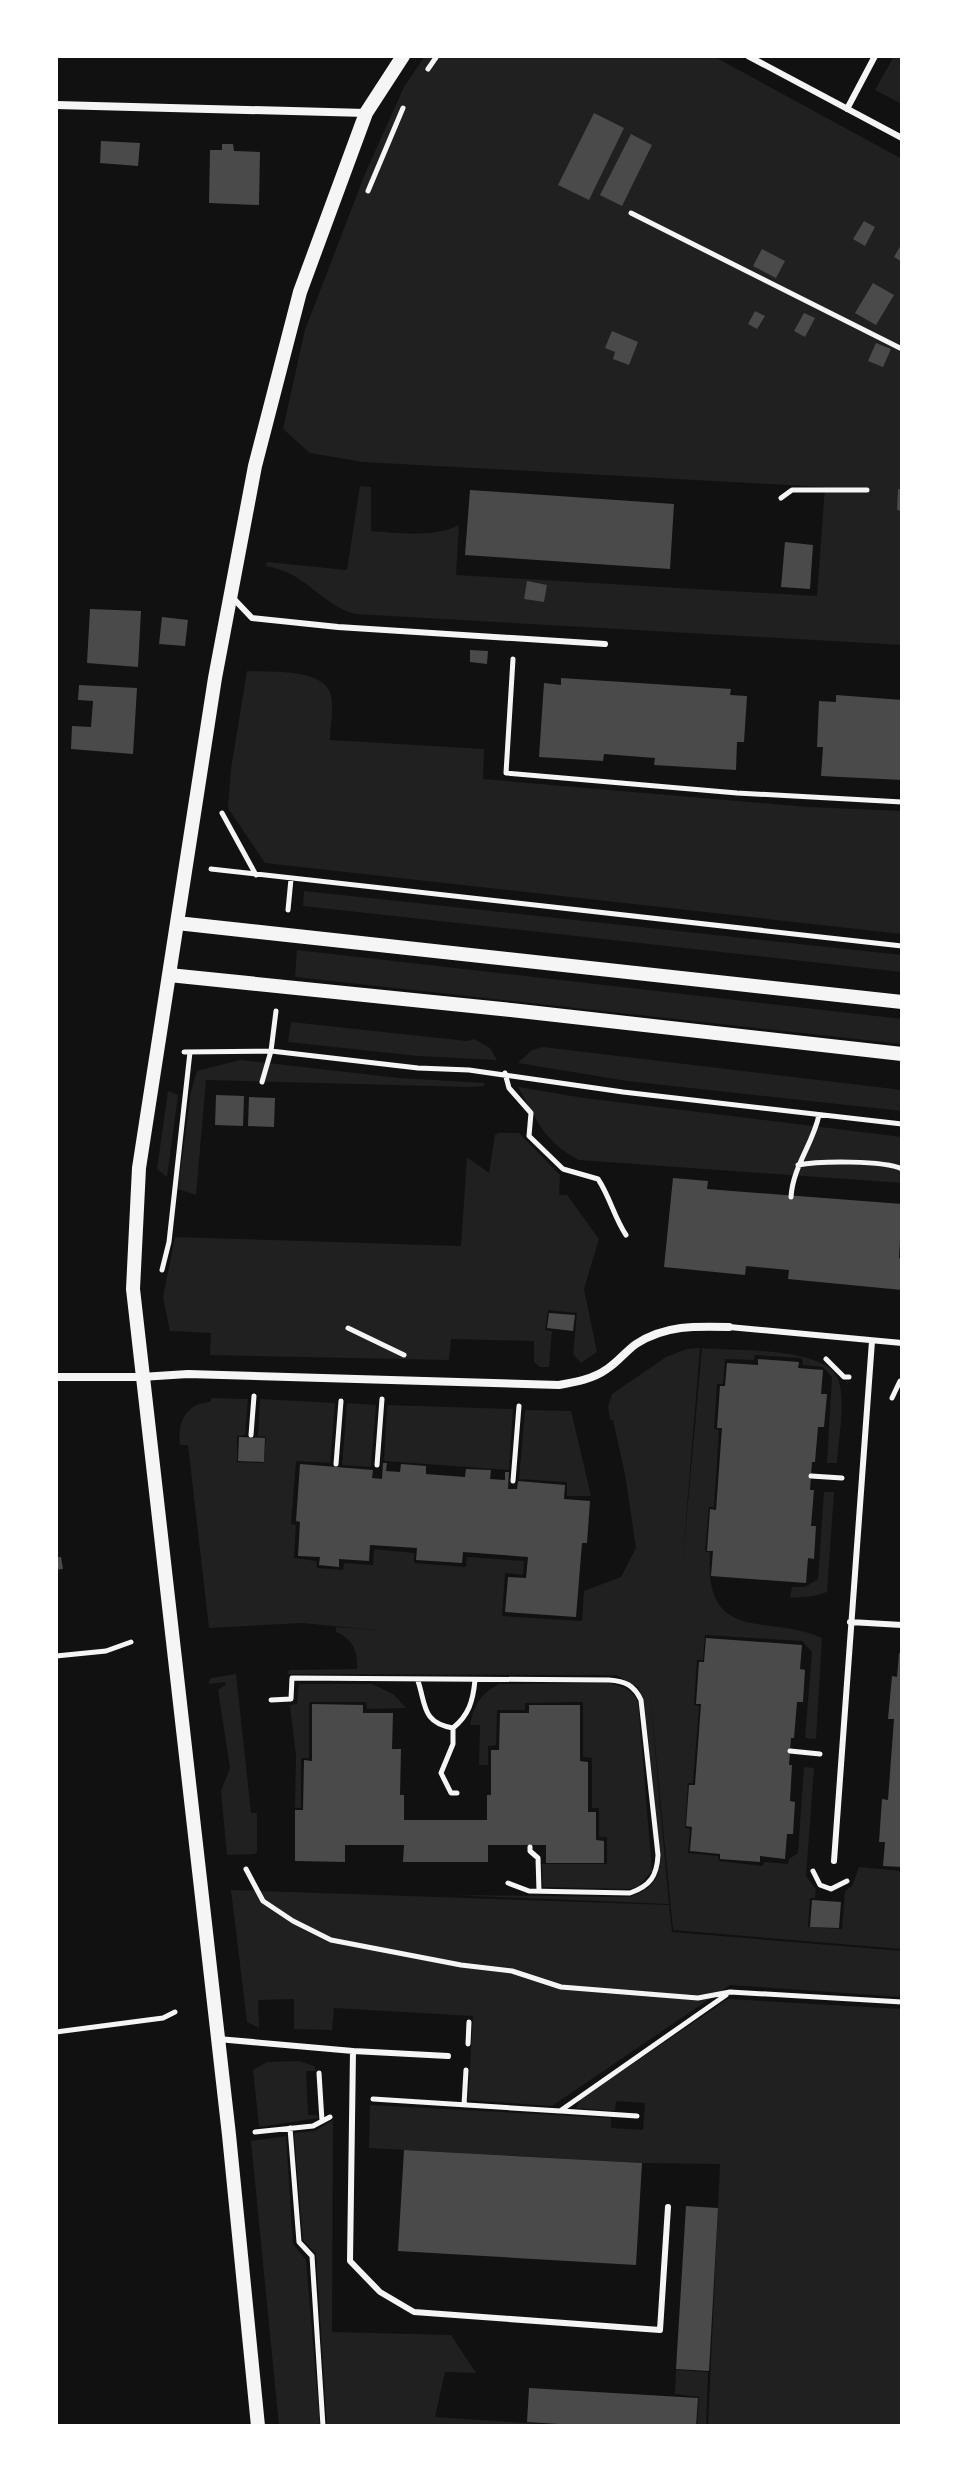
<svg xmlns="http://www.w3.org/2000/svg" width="958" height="2482" viewBox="0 0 958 2482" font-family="'Source Sans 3',sans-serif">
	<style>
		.green { fill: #202020 }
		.building { fill: #4a4a4a }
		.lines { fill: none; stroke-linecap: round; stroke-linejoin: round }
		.path { stroke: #f5f5f5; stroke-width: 5 }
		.service { stroke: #f5f5f5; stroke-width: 6 }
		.minor { stroke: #f5f5f5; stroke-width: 8 }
		.tertiary { stroke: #f5f5f5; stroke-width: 14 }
	</style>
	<rect width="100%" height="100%" fill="#111"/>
	<path class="green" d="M425,56H713L902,159V645L355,614C321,605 306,572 266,566L267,562L347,570L360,486L371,487V531C398,533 434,538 459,525L456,575L817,596L825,487L363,462L310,453L283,429L305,330L365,174L404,87Z
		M894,56H902V104L875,90Z
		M247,671C270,672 326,668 331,696C334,710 330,726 330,740L484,749L483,779L808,807L902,811V934L265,863L228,808L231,769Z
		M304,891L902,955V972L303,906Z
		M297,950L902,1019V1044L295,977Z
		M291,1022L467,1041L474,1039L490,1048L497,1060L418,1056L288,1042Z
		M543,1047L902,1090V1111L627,1081L518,1063L532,1050Z
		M240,1060L399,1078L485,1083L484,1086L470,1087L206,1080L196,1195L178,1189L191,1091L197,1071Z
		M518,1087L584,1098L902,1137V1183L579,1160C544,1142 537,1120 518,1087Z
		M168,1091L178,1095L167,1177L157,1169Z
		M498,1133H519L560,1175L559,1195H567L599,1239L584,1289L597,1352L581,1363L573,1354L577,1313L548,1310L545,1330L552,1331L549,1367H540L534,1362V1341L451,1339L449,1360L210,1355L211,1333L170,1331L163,1297L175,1237L461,1246L467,1157L489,1173L495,1135Z
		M700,1348L682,1569L702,1348C733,1351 822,1347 837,1377C847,1397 838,1441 837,1463H827L832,1377L823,1367L803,1365L802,1358L755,1355L754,1360L725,1359L723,1384H717L714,1429L719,1430L714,1507H709L705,1551L710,1553C704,1646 769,1613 822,1638L816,1739L805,1738L812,1652L802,1641L705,1635L703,1660H697L694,1705L699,1706L693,1783H688L685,1828L690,1829L688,1853L718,1856L719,1861L763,1866L764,1862L788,1864L789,1859L798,1853L804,1767L814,1768L806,1876L816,1889L815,1898H810L808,1927L842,1929L845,1891L852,1886L859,1867L902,1871V1949L673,1930L649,1683L669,1904L453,1895L630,1897C652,1889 661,1879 660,1855L644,1700L638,1687L616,1675L287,1674L289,1670L357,1669C358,1651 353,1639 336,1632V1627L376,1630L302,1623L209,1628L188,1445H180C177,1422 186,1403 211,1402V1398L248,1399L245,1435L237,1436V1462L264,1463L266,1437L258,1436L260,1399L335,1403L330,1463L296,1461L291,1524L296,1525L294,1558L316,1561L317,1568L343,1570L344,1563L373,1565L374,1549L414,1553V1563L466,1567L467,1557L524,1561L523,1575L505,1573L502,1616L582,1621L584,1591L621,1577L636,1548L625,1474L613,1420H610L608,1406L612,1394L666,1357L687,1349Z
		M347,1403L376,1405L371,1467L342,1465Z
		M387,1405L513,1409L509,1470L384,1461Z
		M525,1410L571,1411L591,1496H567V1482L519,1479Z
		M824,1492H834L827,1592L815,1596L790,1598L792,1587H805L818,1579Z
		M236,1674L251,1813H257V1851L255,1854L227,1855L221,1791L230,1768L218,1690L226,1684L225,1682L208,1684L211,1678Z
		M607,1683C621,1686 632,1688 638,1702L652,1871L639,1886L629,1889L543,1887L542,1864H607V1837H599V1808H592V1758L583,1757V1702L525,1703V1710H497L496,1745L488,1746V1765H479L480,1725H470C474,1705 480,1694 499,1684Z
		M299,1684H372L393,1694L406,1708L367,1709L366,1702H309V1758H301V1808H295L296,1756L290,1705L297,1704Z
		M231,1890L669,1905L672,1932L902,1951V1997L730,1985L552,2106L468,2100L473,2016L334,2008L332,2030L294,2029V1999L258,2000L259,2028L247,2022Z
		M728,1999L902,2009V2426H708L720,2164L643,2163L369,2148L370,2105L611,2118V2128L643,2130L645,2103L616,2101L615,2111L576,2108L580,2100Z
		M299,2061L314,2066L316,2071H306L308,2115H317L318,2118L259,2127L253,2070L267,2062Z
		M333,2120L332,2332L451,2335L476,2373L445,2372L435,2417L571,2426H327L316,2254L303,2240L294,2133L315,2131Z
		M286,2136L293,2244L306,2260L320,2426H279L251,2141Z
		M676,2370L708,2372L706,2426H697L699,2397L675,2394Z"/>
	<path class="building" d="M594,113L624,128L589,200L558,185Z
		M631,134L652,145L622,206L600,195Z
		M101,141L140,143L138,166L100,163Z
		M222,144H233L234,151L260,152L259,205L209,203L210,150H222Z
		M864,221L875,227L865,246L853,239Z
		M902,243V262L894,257Z
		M762,249L785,261L776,278L753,266Z
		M873,283L894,295L876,325L855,313Z
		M755,311L765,316L757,329L748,324Z
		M804,313L815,318L805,337L794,331Z
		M612,331L638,342L629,365L613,359L615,352L605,348Z
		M876,343L891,349L883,367L868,361Z
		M898,489H902V511L897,510Z
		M470,490L674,504L670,569L465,555Z
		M785,542L813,545L810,589L781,587Z
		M527,581L547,585L544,602L524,599Z
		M90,609L141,611L138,667L87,663Z
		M162,617L188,620L185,646L159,644Z
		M470,650L488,651L487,664L470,662Z
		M561,678L731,689L730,695L747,696L744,742H737L736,770L654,765L655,758L604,754L603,761L539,757L544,683L561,685Z
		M79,685L137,688L133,754L71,749L72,726L91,727L93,701L78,700Z
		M836,695L902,700V780L821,776L823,747H817L819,701L836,702Z
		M216,1095L244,1096L243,1126L215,1125Z
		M249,1097L275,1098L274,1127L248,1126Z
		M673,1178L708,1181L707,1189L902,1204L899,1258H902V1290L788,1279L789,1270L746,1266L745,1275L664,1267Z
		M549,1313L575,1315L573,1331L547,1328Z
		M758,1359L799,1362L798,1368L823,1370L821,1394H827L824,1427H818L815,1462H812L810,1490H814L811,1526H816L814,1559L808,1558L806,1583L711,1576L713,1551H707L710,1509L716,1510L722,1428H717L720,1386H725L727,1363L758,1365Z
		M239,1437L265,1438L264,1462L238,1461Z
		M383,1463H387L386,1471L400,1472L401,1464L426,1466V1474L465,1477L466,1469L491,1470L490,1479L505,1480V1472H509L508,1489H517L518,1481L565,1485L564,1499L590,1501L587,1543H582L576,1617L505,1612L508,1577L526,1578L528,1557L463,1552L462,1563L416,1560L417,1548L370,1545L369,1561L339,1559V1567L319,1565L320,1557L298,1556L300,1522L296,1521L300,1464L373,1470L372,1478L382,1479Z
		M56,1557H61L63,1569L56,1570Z
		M706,1638L802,1645L800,1669L805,1670L803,1702H797L794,1738H791L789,1765H792L790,1801L795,1802L793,1834H787L785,1859L760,1856V1862L720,1859V1854L690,1851L692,1827L686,1826L689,1785H695L701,1704H696L699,1662H704Z
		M899,1653H902V1867L883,1866L885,1842H879L882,1799L888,1800L894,1719H888L892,1676L897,1677Z
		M312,1704L363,1705V1713H393L392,1749H401L400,1795H404V1820H487V1795H491V1750H499L500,1713H529V1705H580V1761L588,1762V1812H596V1840L604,1841V1863H546V1845H488V1862H403L404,1845H345V1862L295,1861V1810H303L304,1760L312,1761Z
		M812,1900L841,1902L839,1928L810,1927Z
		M404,2150L642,2163L636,2265L398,2251Z
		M686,2206L718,2208L709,2371L676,2369Z
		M529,2388L698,2398L696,2426H589L527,2422Z"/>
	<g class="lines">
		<path class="path" d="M428,69L437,56
			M368,191L403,108
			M631,213L902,349
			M781,498L792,490H867
			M513,659L506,773L737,793L902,802
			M222,813L256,875
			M211,869L902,946
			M288,910L291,879
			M184,1052L271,1051L418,1068L469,1070L623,1092L902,1124
			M505,1073L509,1088L531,1113L529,1136L563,1169L598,1179C610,1197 614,1217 626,1235
			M262,1082L271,1051L276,1011
			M798,1165C818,1161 884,1160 902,1169
			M791,1197C793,1166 813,1144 819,1115
			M162,1270L169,1242L190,1052
			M348,1328L404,1355
			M826,1359L844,1377H849
			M892,1398L900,1381
			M251,1435L254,1396
			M336,1464L341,1401
			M377,1465L382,1399
			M811,1476L842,1478
			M513,1481L519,1406
			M56,1656L106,1651L131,1642
			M418,1681C426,1705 422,1723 453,1728V1744L441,1773L451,1793H457
			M271,1700L291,1699L292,1678L609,1680C625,1681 634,1685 641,1700L658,1855C657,1876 650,1886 630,1893L529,1891L508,1883
			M453,1728C469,1715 473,1701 475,1680
			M790,1751L820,1754
			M530,1847V1851L538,1858L539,1891
			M246,1869L263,1901L293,1921L331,1940L461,1965L512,1971L561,1987L698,1998L730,1992L902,2002
			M813,1871L820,1885L831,1889L847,1881
			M56,2032L163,2018L175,2012
			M468,2044L469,2022
			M319,2073L322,2121
			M373,2099L560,2111L726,1995
			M464,2105L466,2070
			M561,2111L637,2116
			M290,2128L299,2242L312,2256L323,2426
			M255,2132L313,2126L330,2117"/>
		<path class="service" d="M748,56L902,138
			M847,109L875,56
			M232,597L252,618L338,627L605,644
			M729,1327L902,1343
			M850,1622L902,1625
			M834,1861L872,1341
			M218,2039L353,2051L350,2261L380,2292L414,2312L660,2330L668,2207
			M353,2051L448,2056"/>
		<path class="minor" d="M56,105L366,113
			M56,1377H141L188,1374L559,1385C576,1382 593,1379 607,1369C618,1362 626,1351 636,1344C665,1325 696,1326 729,1327"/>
		<path class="tertiary" d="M177,923L902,1002
			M169,975L511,1010L902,1054
			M258,2426L229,2135L133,1289L139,1168L215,678L255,466L300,292L366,113L403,56"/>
	</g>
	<rect width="958" height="2482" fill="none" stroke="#ffffff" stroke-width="116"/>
</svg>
